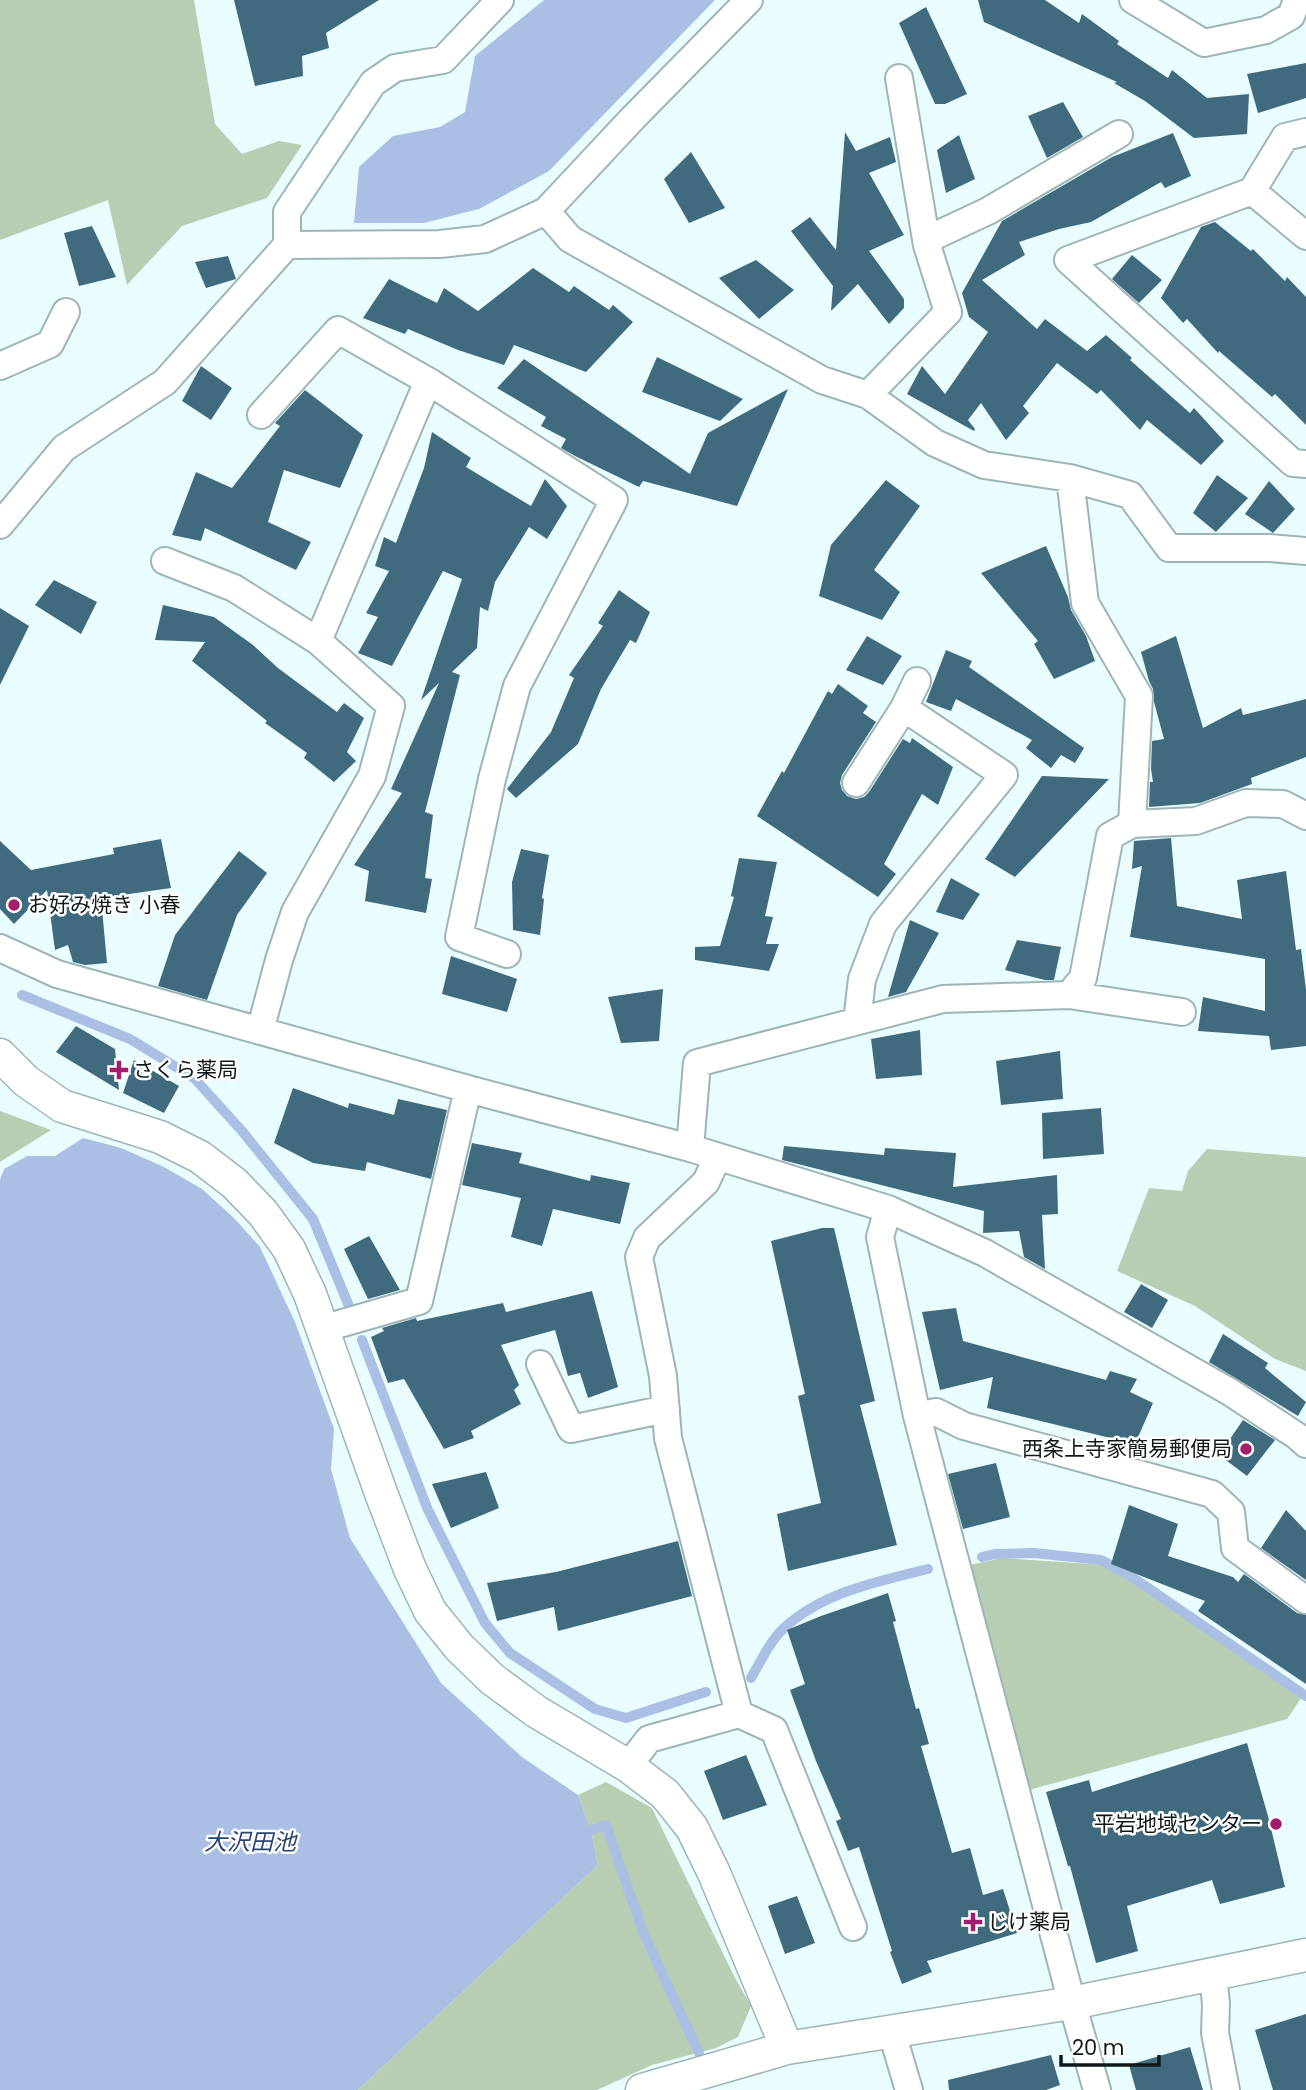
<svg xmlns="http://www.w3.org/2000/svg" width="1306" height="2090" viewBox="0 0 1306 2090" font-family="Poppins,'Noto Sans JP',sans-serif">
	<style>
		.green { fill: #b7ceb2 }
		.water { fill: #aabfe3 }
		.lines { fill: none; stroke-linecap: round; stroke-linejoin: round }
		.stream { stroke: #aabfe3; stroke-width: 10 }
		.building { fill: #406a7e }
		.minor-casing { stroke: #9eb5b7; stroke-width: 30 }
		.tertiary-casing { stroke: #9eb5b7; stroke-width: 35 }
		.minor { stroke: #fff; stroke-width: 26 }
		.tertiary { stroke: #fff; stroke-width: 32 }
		.poi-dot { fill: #a21e6c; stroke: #fff; stroke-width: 2.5 }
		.labels { text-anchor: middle; stroke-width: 5; stroke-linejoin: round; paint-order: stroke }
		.poi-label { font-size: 21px; fill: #101919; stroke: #fff; text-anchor: start }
		.water-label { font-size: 23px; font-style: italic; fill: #294573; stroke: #fff }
	</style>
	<rect width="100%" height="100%" fill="#e9fdfe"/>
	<path class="green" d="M0,0H194L215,124L242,154L279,141L302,145L267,198L182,226L127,285L108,200L0,240Z
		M0,1111L51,1130L0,1162Z
		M1207,1149L1306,1157V1371L1275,1359L1195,1306L1117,1271L1149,1188L1182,1191L1188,1171Z
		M1002,1558L1106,1565L1302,1697L1287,1719L1029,1790L969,1565Z
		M606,1782L652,1808L734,1976L751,2006L738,2037L716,2048L652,2065L597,2090H358L598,1865L591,1830L578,1795Z"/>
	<path class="water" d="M544,0H715L549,171L479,209L424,223H354L359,167L393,136L440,127L465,112L475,56Z
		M83,1138L121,1148L164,1167L202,1189L234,1218L260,1247L295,1322L334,1429L331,1469L350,1538L441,1683L522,1757L578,1795L591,1830L598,1865L358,2090H0V1180L4,1169L27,1156H55Z"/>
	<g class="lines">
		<path class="stream" d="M22,995L130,1039L194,1078L242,1131L313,1219L351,1311
			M362,1340L428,1510L485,1623L510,1653L595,1709L626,1718L706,1692
			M982,1557L995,1554L1034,1553L1101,1560L1129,1575L1306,1696
			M751,1678C761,1661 770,1641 784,1628C823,1592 879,1581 928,1569
			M591,1830L606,1825L644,1934L699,2053"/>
	</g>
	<path class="building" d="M234,0H379L326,33L329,48L302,56L303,76L255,86Z
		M978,0H1045L1079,23L1082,14L1119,41L1117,44L1168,78L1172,70L1207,98L1249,94L1247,134L1194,138L1145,101L1114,83L1117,82L984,22Z
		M926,7L967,94L945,104H935L899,23Z
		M1306,63V98L1258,113L1247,74Z
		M1063,102L1083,137L1047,158L1028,116Z
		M845,132L856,151L890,137L896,162L869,173L904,235L869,251L904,299V308L889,324L858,284L831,311L833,286L791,231L810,217L836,250Z
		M1173,133L1191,176L1165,188L1161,182L1091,222L1059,229L1019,242L1025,255L982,280L1037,329L1045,319L1087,351L1106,335L1132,358L1130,360L1190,413L1194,408L1224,441L1201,465L1147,420L1140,430L1101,390L1097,394L1057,363L1023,406L1029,413L1006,440L981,403L968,420L975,429L974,431L907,394L922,366L945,394L988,332L969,317L962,293L1002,221L1112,157Z
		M959,135L975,179L946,193L937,150Z
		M691,152L725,208L689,223L664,179Z
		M1215,222L1251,251L1253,249L1285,281L1287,277L1306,297V425L1275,394L1272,397L1219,351L1218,353L1187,319L1183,323L1161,298L1201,227Z
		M92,226L116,277L79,286L64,233Z
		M1132,255L1162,280L1139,303L1112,279Z
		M228,256L236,279L206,288L195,262Z
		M756,260L794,290L759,319L719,278Z
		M533,268L569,292L574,286L609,310L613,305L633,322L586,372L514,345L504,365L458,350L408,329L405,334L363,318L389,279L437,303L444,288L478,311Z
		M657,357L743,399L720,421L642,392Z
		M524,359L690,474L708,433L788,389L737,506L643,481L639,487L575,456L561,448L566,439L541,426L546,417L497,388Z
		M201,366L232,388L211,420L182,401Z
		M305,390L363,435L340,488L284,470L268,522L311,542L296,570L205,528L201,541L172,535L196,472L232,488L280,426L275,423Z
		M432,432L471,458L466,467L531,506L545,479L567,506L547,539L529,527L495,582L488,611L480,607L477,648L452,672L460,675L425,812L433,815L425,878L432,879L426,913L365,901L369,871L354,865L402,793L391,789L439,683L421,700L462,579L443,571L392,666L358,653L378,617L366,613L389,571L375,566L384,537L396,543L424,468Z
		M1217,475L1248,498L1216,532L1193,513Z
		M886,480L920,506L874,570L900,592L882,620L819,596L831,545Z
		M1269,481L1295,509L1273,533L1245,514Z
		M1046,546L1068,597L1071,610L1086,636L1095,661L1054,679L1034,644L1038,641L981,573Z
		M54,580L97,602L81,634L35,605Z
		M619,590L650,612L636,643L630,640L601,689L578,744L516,798L507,789L551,732L574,678L569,675L603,626L598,623Z
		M163,605L214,617L253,645L278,668L337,712L344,703L364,718L347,752L356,761L334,782L304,758L307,753L265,723L267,721L192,661L205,642L155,640Z
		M0,608L29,626L0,685Z
		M867,636L902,656L883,685L846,670Z
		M1176,636L1203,728L1241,708L1243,715L1306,699V757L1251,778L1252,784L1200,803L1149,807L1150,782H1153L1151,769L1152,741L1164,739L1154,702L1153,689L1149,681L1141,652Z
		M946,650L972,661L969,667L1084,748L1075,763L1061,755L1051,768L1026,748L1032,740L956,699L951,711L926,702Z
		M838,684L868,706L863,713L876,722L842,775L840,783L842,790L847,796L856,799L864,797L869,792L903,739L910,743L912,738L953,767L938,805L922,794L884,864L896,874L878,897L757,816L782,771L784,773L828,691L832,694Z
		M1042,776L1109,779L1015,877L985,859Z
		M1171,838L1177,906L1242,919L1237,880L1286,871L1296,950L1301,949L1306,990V1046L1271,1050L1269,1036L1198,1031L1203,997L1265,1011V959L1130,937L1142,866L1132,869L1134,841Z
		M161,839L171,888L101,898L107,963L85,965L73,962L68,945L55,950L47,890L14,924L0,909V841L31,870L114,854L113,848Z
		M521,849L549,855L542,898L544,899L540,935L513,930L512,882Z
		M239,851L267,873L237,915L207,1000L158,986L175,935Z
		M739,858L777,862L765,916L773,917L766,944H779L769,971L695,960V947L720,946L734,897L731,896Z
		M951,878L980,894L963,920L936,912Z
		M910,920L939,933L906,992L888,997Z
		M1017,940L1061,947L1054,980H1045L1005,970Z
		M451,956L517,979L507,1012L442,994Z
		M663,989L659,1041L621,1043L608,997Z
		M76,1026L115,1049L119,1090L56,1052Z
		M920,1030L922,1075L876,1079L871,1039Z
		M1060,1051L1063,1099L1001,1105L996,1061Z
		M134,1060L179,1086L164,1113L123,1093Z
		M293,1088L348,1108L349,1103L394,1115L398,1099L447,1110L431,1179L367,1162L365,1171L313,1163L274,1143Z
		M1101,1108L1104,1154L1043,1159L1042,1113Z
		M472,1143L522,1153L519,1163L590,1181L591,1175L630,1183L620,1224L553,1209L542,1246L511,1237L521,1198L462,1185Z
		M784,1146L884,1155L885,1148L956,1153L953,1187L1057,1175L1058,1214L1042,1215L1045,1269L1024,1257L1019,1231L983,1233L984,1211L782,1160Z
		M822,1228H834L875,1401L860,1405L897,1545L788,1571L777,1514L821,1503L798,1396L805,1394L771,1241Z
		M369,1236L400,1290L368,1299L344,1249Z
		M1141,1284L1168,1300L1152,1328L1124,1312Z
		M592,1291L618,1387L588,1398L580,1373L568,1376L555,1330L501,1345L519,1385L514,1390L521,1404L471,1431L474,1438L444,1449L404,1379L388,1383L371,1337L384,1331L382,1328L416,1318L417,1321L503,1303L506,1312Z
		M956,1308L963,1341L1106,1380L1110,1371L1137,1379L1130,1392L1153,1403L1135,1444L987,1408L993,1377L940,1390L922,1312Z
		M1223,1334L1268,1363L1265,1368L1306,1402L1298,1416L1209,1362Z
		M1243,1420L1275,1440L1247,1476L1219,1455Z
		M996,1463L1010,1517L963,1529L948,1474Z
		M486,1472L499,1508L451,1528L432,1484Z
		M1129,1505L1178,1524L1168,1556L1233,1577L1238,1582L1244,1574L1297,1613L1306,1615V1684L1198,1611L1205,1601L1111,1564Z
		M1286,1510L1306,1531V1580L1261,1548Z
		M678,1541L692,1596L558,1631L554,1607L497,1621L487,1583L556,1572Z
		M888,1593L896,1621L893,1622L916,1709L919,1708L929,1744L921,1746L952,1853L970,1848L983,1895L1003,1889L1017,1933L927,1961L932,1972L902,1984L890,1952L892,1951L859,1847L848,1851L836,1821L841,1819L816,1761L790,1690L805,1684L787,1630L821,1616Z
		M1247,1743L1268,1816L1285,1887L1220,1904L1212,1880L1127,1906L1138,1951L1096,1963L1070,1866H1068L1046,1792L1089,1780L1092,1792Z
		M746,1755L767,1805L723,1820L704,1771Z
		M797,1896L815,1943L785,1954L768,1906Z
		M1306,2014V2090H1273L1255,2030Z
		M1190,2047L1203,2090H1136L1129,2065Z
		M1051,2055L1060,2085L1046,2090H949L948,2080Z"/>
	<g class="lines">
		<defs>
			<path id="minor" d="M1133,0L1204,43L1266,30L1291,16L1297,0
				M1306,132L1285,137L1252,191L1068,260L1293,463L1306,464
				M1252,191L1306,236
				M546,211L570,239L822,380L868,395L935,443L984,465L1070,478L1130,495L1169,548H1269L1306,551
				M926,240L988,211L1119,134
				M287,245L440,244L485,239L546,211L633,118L749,0
				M0,366L50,344L66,312
				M868,395L948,312L927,245L899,78
				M261,415L338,330L428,381
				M1070,478L1085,603L1139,696L1132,824
				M0,525L64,448L165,382L287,245V212L373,83L395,68L443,60L500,0
				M165,561L234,588L318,641L391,706L372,776L295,912L279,960L260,1031
				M318,641L428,381L614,500L517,686L492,779L459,937L507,954
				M904,708L917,681
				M856,783L904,708L1004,775L883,924L862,979L857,1021
				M0,948L57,974L468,1089L690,1148L888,1209L985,1253L1230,1392L1297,1436L1306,1444
				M1069,995L1182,1012
				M690,1148L697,1063L943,999L1069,995L1083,978L1110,836L1132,824L1196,821L1246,803L1283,804L1306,816
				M888,1209L880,1237L917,1416L1072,2003L1097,2090
				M322,1329L419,1301L468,1089
				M540,1364L571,1429L666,1409
				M917,1416L936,1412L964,1426L1212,1494L1231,1512L1235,1548L1306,1600
				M739,1714L774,1730L853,1927
				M628,1766L649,1739L739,1714L668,1438L663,1376L639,1257L647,1238L706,1182L717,1158
				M1213,1974L1216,2004L1215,2033L1226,2090
				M892,2033L909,2090"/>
			<path id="tertiary" d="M0,1055L26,1081L62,1106L160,1137L200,1157L234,1183L263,1213L289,1249L310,1294L381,1493L410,1569L430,1611L459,1647L492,1679L537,1712L628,1766L665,1794L692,1828L714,1873L787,2048
				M642,2090L787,2048L1072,2003L1306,1955"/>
		</defs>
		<use href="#minor" class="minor-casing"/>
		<use href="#tertiary" class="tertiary-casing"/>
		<use href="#minor" class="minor"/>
		<use href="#tertiary" class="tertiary"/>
	</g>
	<g class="poi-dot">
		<circle cx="14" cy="905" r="7"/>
		<path d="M115.5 1059.5h7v7h7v7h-7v7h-7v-7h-7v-7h7z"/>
		<circle cx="1246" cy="1449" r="7"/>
		<circle cx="1276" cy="1824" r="7"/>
		<path d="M969.5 1911.5h7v7h7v7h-7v7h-7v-7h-7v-7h7z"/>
	</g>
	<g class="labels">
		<g class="poi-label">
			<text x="28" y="912">お好み焼き 小春</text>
			<text x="133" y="1077">さくら薬局</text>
			<text x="1232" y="1456" text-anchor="end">西条上寺家簡易郵便局</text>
			<text x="1262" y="1831" text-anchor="end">平岩地域センター</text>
			<text x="987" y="1929">じけ薬局</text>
		</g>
		<g class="water-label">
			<text x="250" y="1850">大沢田池</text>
		</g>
	</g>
	<path d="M1061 2055v10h98v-10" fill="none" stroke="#101919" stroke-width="3.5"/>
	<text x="1072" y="2055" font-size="21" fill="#101919" stroke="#ffffff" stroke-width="5" paint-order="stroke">20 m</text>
</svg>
